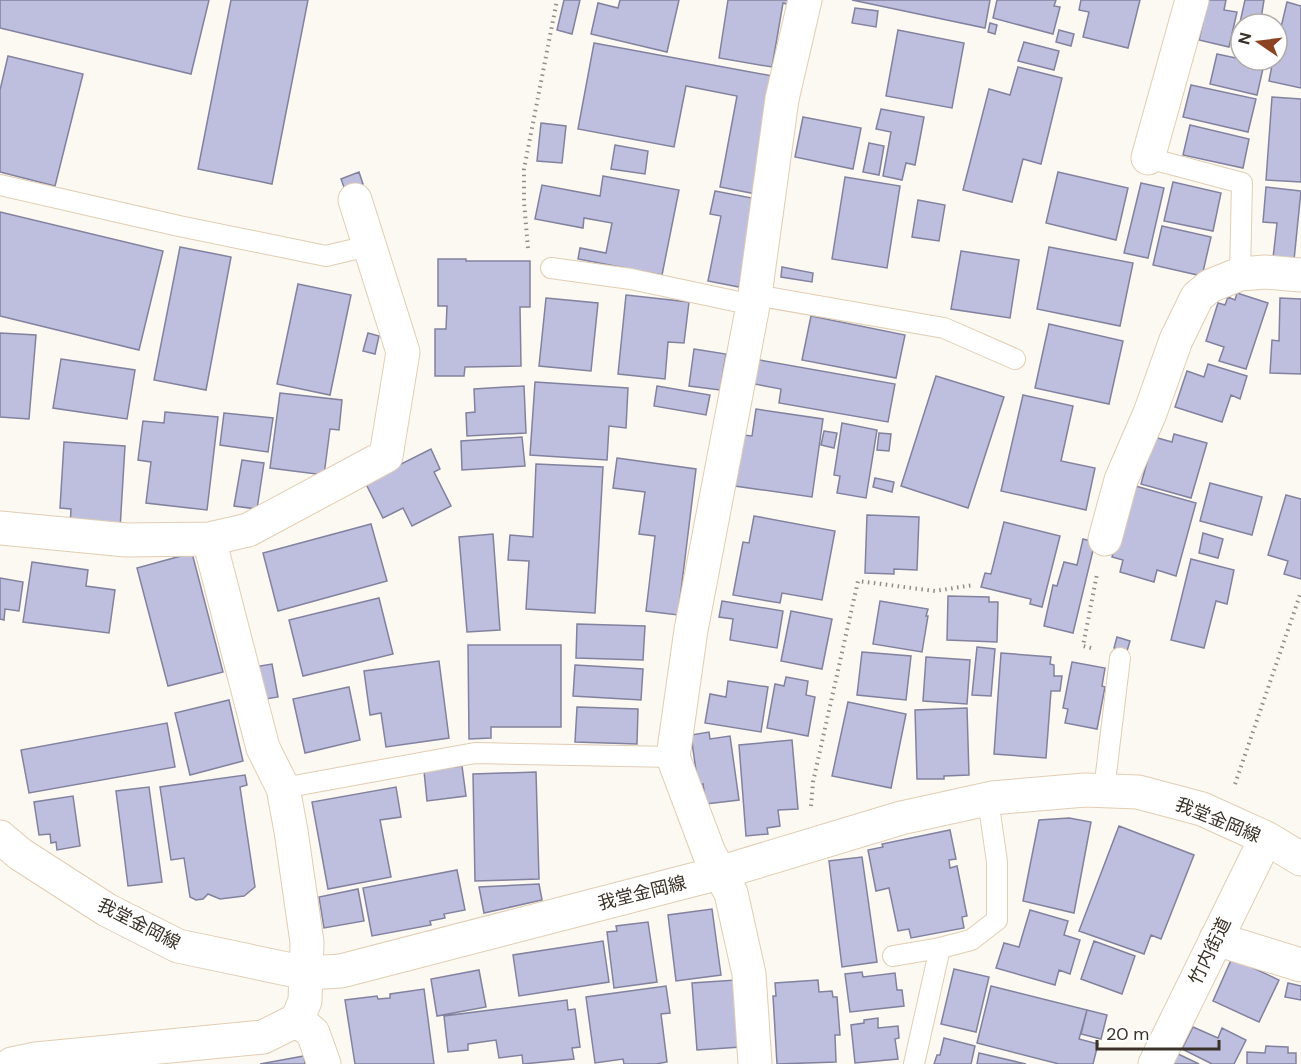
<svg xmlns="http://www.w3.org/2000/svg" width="1301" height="1064" viewBox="0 0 1301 1064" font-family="'DM Sans','Noto Sans JP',sans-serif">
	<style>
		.building { fill: #bebfdf; stroke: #82829e; stroke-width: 1.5 }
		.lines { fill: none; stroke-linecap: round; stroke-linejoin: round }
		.lane-casing { stroke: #e1cdb2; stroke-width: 22 }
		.street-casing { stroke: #e1cdb2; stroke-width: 35 }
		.secondary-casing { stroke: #e1cdb2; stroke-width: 35 }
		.path { stroke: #938d84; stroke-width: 4; stroke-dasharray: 1.5 4.5; stroke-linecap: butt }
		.lane { stroke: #fff; stroke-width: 20 }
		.street { stroke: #fff; stroke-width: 33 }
		.secondary { stroke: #fff; stroke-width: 33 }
		.labels { text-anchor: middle; stroke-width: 4.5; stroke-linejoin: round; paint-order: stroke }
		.street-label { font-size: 18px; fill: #3a3228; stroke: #fff }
	</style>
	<rect width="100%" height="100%" fill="#fcf8f2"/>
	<path class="building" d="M0,0H209L191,74L0,28Z
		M231,0H308L272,184L198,169Z
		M564,0H580L572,34L557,30Z
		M620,0H679L667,52L591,34L598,3L618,8Z
		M728,0H794L793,6L783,3L772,67L719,58Z
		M852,0H990L985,28Z
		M997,0H1056L1054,6L1060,7L1053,34L993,18Z
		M1081,0H1140L1128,48L1083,37L1089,12L1079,10Z
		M1208,0H1226L1224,10L1237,12L1229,47L1199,40Z
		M1245,0H1264L1261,19L1272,21L1271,24H1241V50L1234,49Z
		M1287,2L1301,6V88L1269,81L1273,60H1277V44Z
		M855,8L878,11L876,27L852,23Z
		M990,23L997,25L995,34L988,32Z
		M898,30L964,43L952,108L886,96Z
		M1059,30L1074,34L1071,46L1056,42Z
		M1024,42L1059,51L1054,70L1018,61Z
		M594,43L778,77L756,194L720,187L737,96L686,86L674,147L578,129Z
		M1217,54L1241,59V60L1264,64L1257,95L1210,84Z
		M8,56L83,74L55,186L0,172V90Z
		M1018,67L1062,78L1041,164L1023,159L1012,202L963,190L989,89L1010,95Z
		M1191,85L1256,99L1248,132L1183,117Z
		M1272,97L1301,99V182L1266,180Z
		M881,109L924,117L915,165L906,163L902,180L883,176L891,132L876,129Z
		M803,117L861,128L853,169L795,157Z
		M541,123L566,126L562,163L537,161Z
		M1190,125L1249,139L1243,168L1183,155Z
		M869,143L884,146L879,175L863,172Z
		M615,145L648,151L645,174L611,169Z
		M359,172L363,184L345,190L341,179Z
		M1058,172L1128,188L1116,240L1046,223Z
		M603,176L679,190L662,275L578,259L580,248L606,253L612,223L584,218L583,228L535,219L542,185L600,196Z
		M845,177L900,186L887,268L832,259Z
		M1173,182L1221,193L1213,231L1164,221Z
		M1141,183L1164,188L1148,258L1124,253Z
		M1266,187L1301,191L1294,260L1273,258L1277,223L1263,222Z
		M715,191L757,199L739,287L708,281L721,216L710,214Z
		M918,200L945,205L939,241L912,237Z
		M0,212L163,251L139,350L0,316Z
		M1162,226L1211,237L1202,276L1153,265Z
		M180,247L231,257L206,390L154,380Z
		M1049,247L1133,263L1120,326L1037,309Z
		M961,251L1019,260L1010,318L951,309Z
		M438,259H466V261H530V307H520L521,366L465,367L464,376H435V329H446L447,306H438Z
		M782,267L813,273L812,282L781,277Z
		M298,284L351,295L330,395L277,384Z
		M1237,293L1268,303L1246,369L1219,361L1224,347L1206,341L1218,303L1225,305L1228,297L1235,300Z
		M626,295L689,302L684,343L668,342L665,379L618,374Z
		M546,298L598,303L591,371L539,366Z
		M1280,298L1301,299V374L1270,373L1272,340L1279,341Z
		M811,316L905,335L896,378L802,360Z
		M1049,324L1123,341L1109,404L1035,388Z
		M0,333L36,335L29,419L0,417Z
		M368,333L379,336L375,354L363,351Z
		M694,349L726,354L720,390L689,386Z
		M61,359L135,370L127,419L53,408Z
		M754,359L895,384L888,422L779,403L781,389L749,383Z
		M1208,364L1247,376L1240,399L1231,395L1222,422L1175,407L1187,371L1204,377Z
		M936,376L1004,397L968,508L901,486Z
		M535,382L628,388L626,428L609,426L607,460L530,455Z
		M524,386L526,433L467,436L466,413L475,412L474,389Z
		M657,386L710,395L706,415L654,406Z
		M280,393L342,400L339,430L330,429L324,475L270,468Z
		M1023,395L1073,406L1061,461L1095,468L1086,510L1001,491Z
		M756,409L823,419L812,497L735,486L743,435L752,436Z
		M165,412L218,417L207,510L146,503L151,462L138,460L143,421L164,423Z
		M224,413L273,418L268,452L220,445Z
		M842,423L877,430L866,498L837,493L840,476L834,475Z
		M824,431L837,433L834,448L821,445Z
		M879,433L891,434L889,451L877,450Z
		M1174,434L1207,443L1191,498L1141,484L1154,437L1172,442Z
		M522,437L525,466L462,470L461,441Z
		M64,442L125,446L120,529L70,526L71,509L60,508Z
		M431,449L440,469L434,472L451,506L412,526L403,508L383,518L365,482Z
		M617,458L696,469L678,615L646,611L655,536L639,534L645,492L613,488Z
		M242,460L264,463L257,509L234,506Z
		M536,464L603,467L595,613L526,609L529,561L508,560L510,535L533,537Z
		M875,478L894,482L892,492L873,487Z
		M1210,483L1262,497L1252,535L1200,521Z
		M1132,485L1196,503L1176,576L1157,570L1154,582L1120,572L1123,560L1112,557Z
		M1286,495L1301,499V579L1284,574L1288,561L1268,555Z
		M867,515L919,517L917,570L894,569V574L865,573Z
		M754,516L835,531L822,600L782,593L780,603L733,595L743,542L749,543Z
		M1004,522L1060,536L1042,607L1030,604L1031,599L981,587L985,573L991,574Z
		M371,524L387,581L278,611L263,553Z
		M1203,533L1223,539L1218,558L1199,553Z
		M493,534L500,630L467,632L459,537Z
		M1083,539L1095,542L1073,633L1044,626L1053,585L1057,586L1064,562L1077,565Z
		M192,553L223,672L168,686L137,568Z
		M1191,559L1234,570L1227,604L1216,601L1204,648L1171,640Z
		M32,562L88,570L86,586L115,590L109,633L23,622Z
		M0,578L23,582L19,611L5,609L4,620L0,619Z
		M948,596L989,597V602H998L997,642L947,640Z
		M379,598L393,654L303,676L289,620Z
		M722,601L783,611L777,648L730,640L733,619L719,617Z
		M880,601L928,609L926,616H928L922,652L873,644Z
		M791,611L832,619L822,669L781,661Z
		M577,624L645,626L643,660L576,658Z
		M1117,637L1130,641L1127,651L1114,648Z
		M468,645H561V727H491V738L469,739Z
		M977,647L995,649L991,696L972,695Z
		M862,652L911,656L906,700L857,695Z
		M1001,653L1051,657L1050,664L1054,665V676H1062L1060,691H1051L1046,758L994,754Z
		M926,657L970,660L967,704L923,701Z
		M439,661L449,738L386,747L381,713L370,715L364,671Z
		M1072,662L1105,668L1102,686L1105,687L1097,729L1065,723L1068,709L1063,708Z
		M272,664L278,697L260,700L254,667Z
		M575,665L643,669L641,700L573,696Z
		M786,677L808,681L806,695L815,697L808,736L767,728L775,684L784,686Z
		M728,681L768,687L761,732L705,723L710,694L726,697Z
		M349,687L360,740L305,753L293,699Z
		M229,700L243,761L190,775L175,713Z
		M848,702L906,714L891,788L832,776Z
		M577,707L638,709L637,744L575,742Z
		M967,708L969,775L944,776V779H917L915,710Z
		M167,723L175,767L29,793L21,750Z
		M709,732L710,739L730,736L739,800L706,804L703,784L698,785L691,735Z
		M792,740L798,809L778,810L780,826L767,828L768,834L746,836L739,745Z
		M462,766L466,796L427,801L424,771Z
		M536,772L539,879L475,881L473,774Z
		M245,775L247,785L240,787L255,887L244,896L220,899L208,894L203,899L196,900L190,897L184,858L171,860L160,787Z
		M149,787L162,882L128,886L116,791Z
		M396,787L401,817L380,820L391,877L328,889L312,802Z
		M73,796L80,846L57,850L56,842L51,843L50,834L39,835L34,802Z
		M1069,818L1091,822L1074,913L1023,901L1039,820Z
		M1119,826L1194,855L1161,939L1151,935L1144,954L1079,931Z
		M950,830L956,859L949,860L950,868L957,866L967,916L962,917L964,928L911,938L909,929L898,931L889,888L876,891L868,850L883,847L882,844Z
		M862,857L877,962L842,967L829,861Z
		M457,870L465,910L444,914L445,918L430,921L431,925L372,936L363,888Z
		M539,884L542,900L484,913L479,887Z
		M358,889L364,921L324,928L319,897Z
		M712,909L721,975L676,981L668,915Z
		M1030,910L1068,921L1064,935L1080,940L1070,974L1059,970L1055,985L996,968L1004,943L1019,947Z
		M648,922L657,982L614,988L607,932L617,931L616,926Z
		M603,941L609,982L519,996L513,955Z
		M1094,941L1135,956L1122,994L1081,979Z
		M1232,958L1279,980L1259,1022L1213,1001Z
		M954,969L989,977L976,1032L941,1024Z
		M479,970L486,1007L437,1016L431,979Z
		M862,972L863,977L895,973L897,990H902L904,1006L850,1012L845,974Z
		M736,980L741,1047L697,1050L692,983Z
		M818,980L819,992L832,991L833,997H837L840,1035H835L836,1062L777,1064L773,996H776L775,983Z
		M1288,983L1301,986V1000L1285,997Z
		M666,986L670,1013L661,1014L667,1062L656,1064H624L623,1059L595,1063L586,997Z
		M991,986L1087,1010L1079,1039L1098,1044L1093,1064H1059L977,1043Z
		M424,989L434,1064H355L345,1000L377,996L378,999L390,998V994Z
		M567,1000L568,1010L575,1009L580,1047L572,1048L574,1059L523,1064L522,1055L499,1058L496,1040L468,1044V1050L448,1052L444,1016Z
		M1087,1010L1107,1015L1101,1039L1081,1034Z
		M878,1018V1028L898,1026L899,1038L895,1039L898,1059L855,1063L851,1025L864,1023V1020Z
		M1193,1027L1218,1038L1222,1028L1246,1040L1234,1064H1212L1182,1049Z
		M944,1038L975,1046L971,1064H934L937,1055H940Z
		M1266,1046L1288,1047V1053H1296V1064H1247V1052L1265,1053Z
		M979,1053L1026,1064H977Z
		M1176,1053L1199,1064H1171Z
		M304,1056L305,1064H260Z"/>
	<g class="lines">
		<defs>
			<path id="lane" d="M1148,158L1242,183L1240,274
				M0,185L179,226L326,256L368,246
				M551,268L631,279L753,305
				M755,295L944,328L1015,359
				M283,788L475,753L673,757
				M1104,790L1120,658
				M893,956L940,948L971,940L997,920V862L988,799
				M914,1064L940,948"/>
			<path id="street" d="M1148,158L1192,0
				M0,528L126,540L209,539L248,530L386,456L403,352L355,200
				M1105,539L1121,480L1150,413L1176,340L1197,297L1210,286L1240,274L1265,272L1301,275
				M1216,939L1301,965
				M297,1020L313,1033L324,1064
				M12,1064L36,1059L263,1037L297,1020L305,1001L307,942L291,831L283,788L263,748L209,539
				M755,1064L749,974L731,893L709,853L673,757L691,630L755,295L782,99L805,0"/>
			<path id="secondary" d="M0,837L20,854L107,910L178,946L306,973L341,971L719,873L901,818L992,798L1085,790L1138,792L1202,809L1266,838L1301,859
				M1155,1064L1266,838"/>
		</defs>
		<use href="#lane" class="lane-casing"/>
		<use href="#street" class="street-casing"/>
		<use href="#secondary" class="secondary-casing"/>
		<path class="path" d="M528,248L524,202V169L557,0
			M1091,648L1083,646L1097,574
			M1235,784L1301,592
			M811,806L813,782L858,581L935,591L973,585"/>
		<use href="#lane" class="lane"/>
		<use href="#street" class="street"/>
		<use href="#secondary" class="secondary"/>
	</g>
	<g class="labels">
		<g class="street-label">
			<text transform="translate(1218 820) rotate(22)" y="6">我堂金岡線</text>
			<text transform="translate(642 893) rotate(-14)" y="6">我堂金岡線</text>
			<text transform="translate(139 924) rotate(27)" y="6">我堂金岡線</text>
			<text transform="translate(1210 951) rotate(-64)" y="6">竹内街道</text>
		</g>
	</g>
	<g transform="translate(1259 42) rotate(284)"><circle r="28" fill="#ffffff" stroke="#b0ada9" stroke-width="1.5"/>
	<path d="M0-4.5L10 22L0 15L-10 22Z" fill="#8b4323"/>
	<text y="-9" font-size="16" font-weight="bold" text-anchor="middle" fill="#3a3228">N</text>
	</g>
	<path d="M1097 1040v9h122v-9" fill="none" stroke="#3a3228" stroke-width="3"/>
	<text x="1106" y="1040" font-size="18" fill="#3a3228" stroke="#ffffff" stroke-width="4.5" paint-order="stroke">20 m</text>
</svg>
